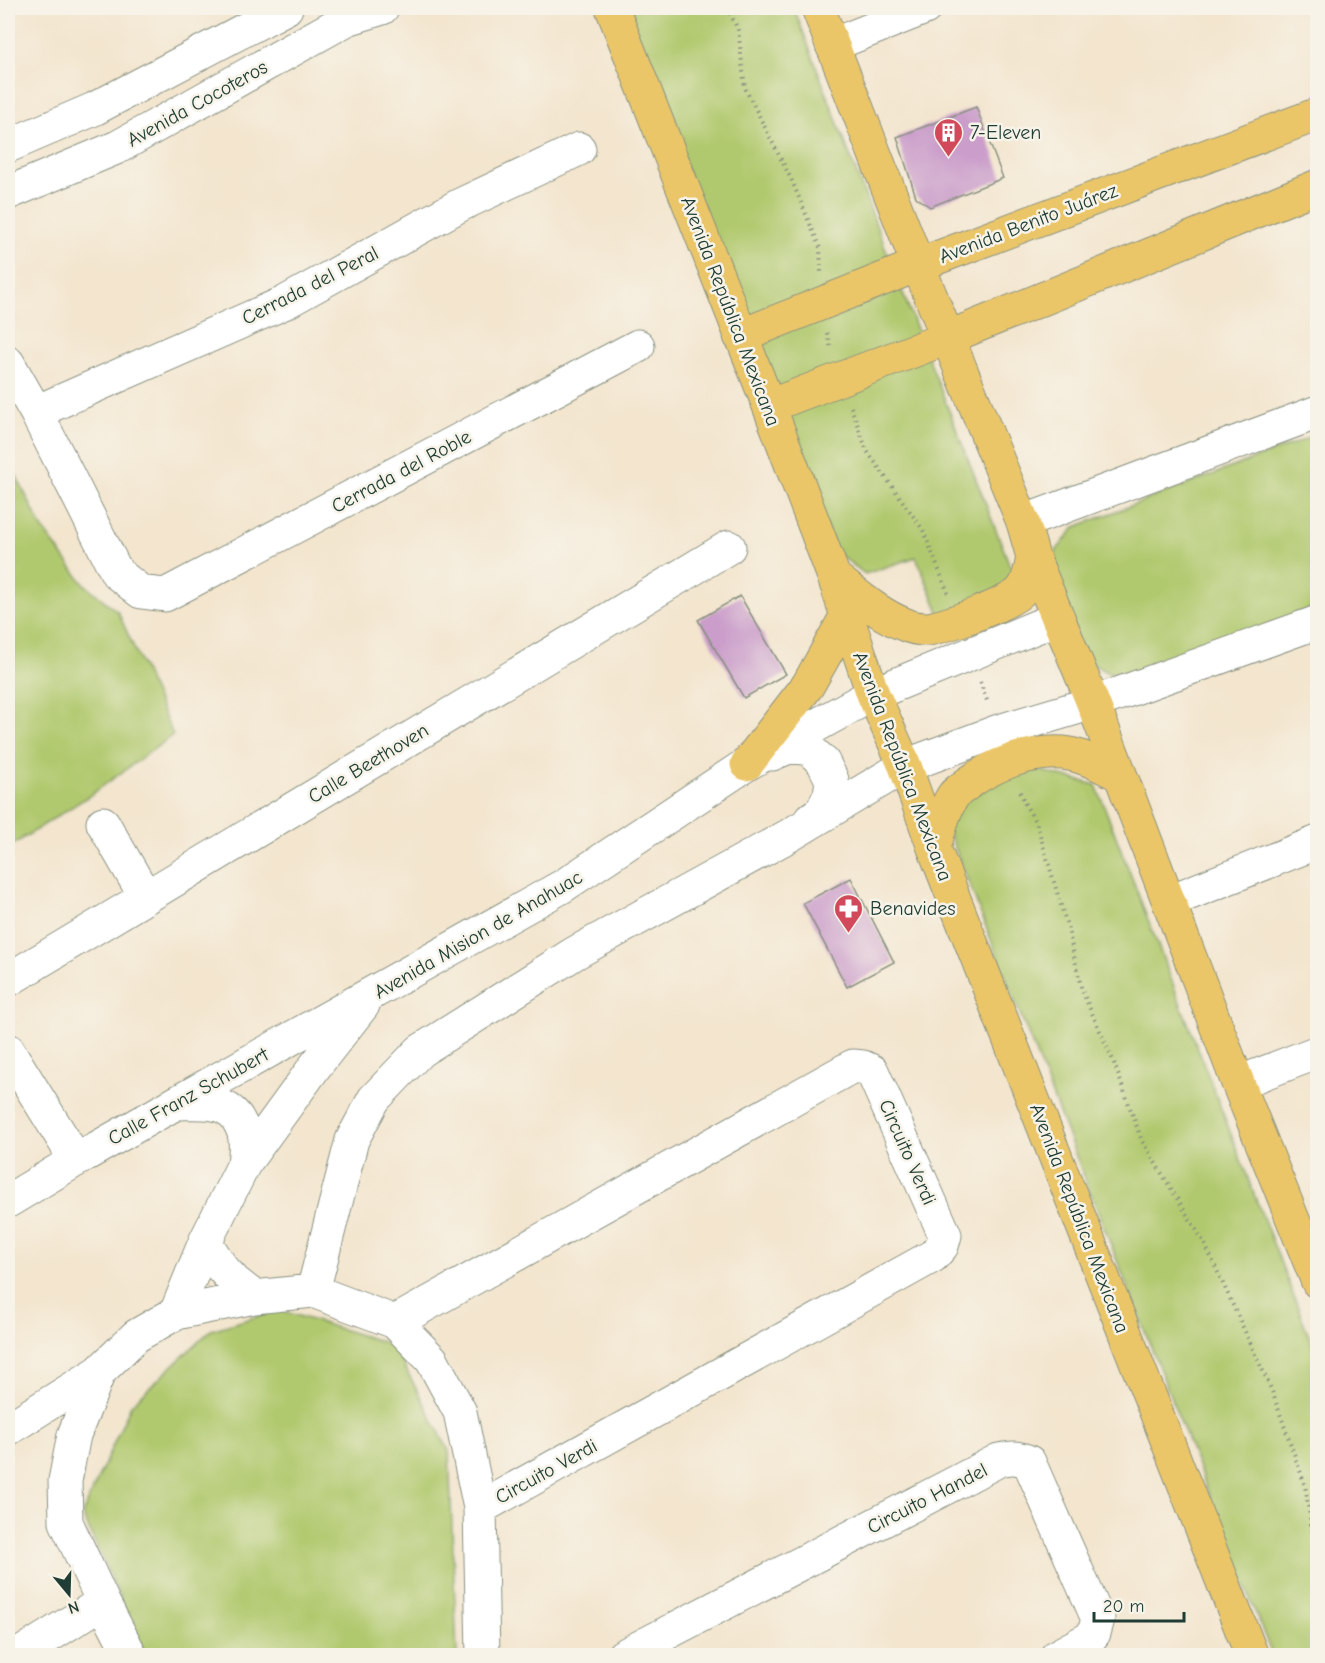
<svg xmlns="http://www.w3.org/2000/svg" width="1325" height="1663" viewBox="0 0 1325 1663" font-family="'Comic Neue',sans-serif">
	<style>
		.green { fill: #b1c96e; stroke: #688351; stroke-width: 1.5 }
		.building { fill: #ca9dca }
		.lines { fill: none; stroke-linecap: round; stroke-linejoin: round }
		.minor-casing { stroke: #899181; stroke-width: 35 }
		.major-casing { stroke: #899181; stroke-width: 35 }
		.path { stroke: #899181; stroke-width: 4; stroke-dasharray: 1.5 4.5; stroke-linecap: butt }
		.minor { stroke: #fff; stroke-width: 33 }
		.major { stroke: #ebc669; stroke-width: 33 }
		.labels { text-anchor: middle; stroke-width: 5; stroke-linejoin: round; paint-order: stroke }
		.street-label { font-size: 20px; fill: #1f3d34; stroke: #f7f3e8 }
		.poi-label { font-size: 20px; fill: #1f3d34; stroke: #f7f3e8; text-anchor: start }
	</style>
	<rect width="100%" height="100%" fill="#f7f3e8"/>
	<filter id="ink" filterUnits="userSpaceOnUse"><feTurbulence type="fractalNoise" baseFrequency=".0167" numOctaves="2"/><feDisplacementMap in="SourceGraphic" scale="12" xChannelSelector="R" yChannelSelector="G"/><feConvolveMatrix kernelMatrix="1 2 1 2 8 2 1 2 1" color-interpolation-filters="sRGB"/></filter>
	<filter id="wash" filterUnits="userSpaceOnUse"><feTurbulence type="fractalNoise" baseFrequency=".008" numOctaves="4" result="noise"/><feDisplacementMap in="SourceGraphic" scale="24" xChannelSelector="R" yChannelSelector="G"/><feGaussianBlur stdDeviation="1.35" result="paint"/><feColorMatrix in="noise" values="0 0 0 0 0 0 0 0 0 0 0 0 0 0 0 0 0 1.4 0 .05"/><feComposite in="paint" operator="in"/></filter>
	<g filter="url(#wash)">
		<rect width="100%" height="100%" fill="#f3e5ce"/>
		<path class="green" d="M624,8H794L882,240L1014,576L1006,594L943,621L916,557L865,574L836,552Z
			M1317,435V606L1142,674H1110L1085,660L1052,575L1056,551L1075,527Z
			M8,459L42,528L83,583L118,612L173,735L92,794L8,848Z
			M1034,769L1096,785L1317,1357V1655H1272L946,825L958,804L989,786Z
			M279,1310L393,1345L449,1451L457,1655H146L82,1514L131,1405L211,1330Z"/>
		<g id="blocks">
			<path class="building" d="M976,107L1003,178L930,207L916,197L897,137Z
				M740,596L786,674L744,698L698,620Z
				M851,878L894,962L847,987L803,903Z"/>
		</g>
	</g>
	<g filter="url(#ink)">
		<use href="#blocks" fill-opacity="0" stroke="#899181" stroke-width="1.5"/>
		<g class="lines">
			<defs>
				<path id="minor" d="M832,45L925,8
					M8,146L94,109L286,8
					M8,193L118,147L347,19L382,8
					M8,363L36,412L117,573L141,592L165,595L638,346
					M36,412L286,302L460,205L579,149
					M1023,522L1318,412
					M772,754L791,746L809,749L823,762L832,780L830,795L822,811L811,819
					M103,823L145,896
					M1170,901L1318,842
					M8,980L729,547
					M8,1050L76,1160
					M1238,1083L1318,1052
					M176,1103C197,1103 224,1099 237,1118C241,1125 245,1132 245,1140C246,1148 245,1156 244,1164
					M8,1201L76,1160L176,1103L563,886L747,764L873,694L1058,618
					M205,1242L222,1268L235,1282L254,1297
					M313,1291L352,1140L374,1099L420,1051L575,953L790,835L905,766L999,731L1093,703L1318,622
					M176,1313L205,1242L244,1164L316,1065L363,1005
					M395,1322L853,1066L863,1067L872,1071L945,1235L942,1246L933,1256L480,1508
					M8,1429L99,1372
					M17,1656L103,1602
					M131,1656L103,1602L66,1522L65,1481L74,1435L99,1372L136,1336L176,1313L254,1297L313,1291L395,1322L432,1360L460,1412L480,1508L483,1656
					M623,1656L999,1460C1011,1457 1018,1457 1029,1462L1098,1619L1094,1633L1090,1638L1057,1656"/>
				<path id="major" d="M612,8L769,406L834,577L873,694L905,766L934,848L1252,1656
					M818,8L918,265L1023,522L1033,557L1093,703L1238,1083L1318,1282
					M740,336L918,265L1318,114
					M769,406L947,338L1318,186
					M834,577C856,594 879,615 906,625C912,628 922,629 928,629C946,626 1010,604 1021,591C1029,582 1031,569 1033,557
					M747,764L808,685L846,617
					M934,848C939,831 943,811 953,796C956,791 963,788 967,784C994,764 1029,751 1063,753C1083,755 1102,766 1120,775"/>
			</defs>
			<use href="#minor" class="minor-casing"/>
			<use href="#major" class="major-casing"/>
			<path class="path" d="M727,8L738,29L745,88L792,181L820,248L821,272
				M827,333L831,349
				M851,407L867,451L923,530L948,593
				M980,682L988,703
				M1020,792L1025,804L1037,825L1068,929L1082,991L1113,1060L1142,1141L1205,1244L1272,1391L1305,1485L1318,1569"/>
			<use href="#minor" class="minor"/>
			<use href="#major" class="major"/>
		</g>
	</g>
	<defs>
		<symbol id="building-pin" viewBox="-11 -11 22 30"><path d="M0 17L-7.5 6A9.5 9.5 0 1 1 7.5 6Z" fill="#d1495b" stroke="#f7f3e8"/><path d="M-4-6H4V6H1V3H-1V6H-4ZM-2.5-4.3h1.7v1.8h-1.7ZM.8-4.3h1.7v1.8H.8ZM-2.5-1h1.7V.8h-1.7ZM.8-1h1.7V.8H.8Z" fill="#fff"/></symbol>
		<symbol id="pharmacy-pin" viewBox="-11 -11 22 30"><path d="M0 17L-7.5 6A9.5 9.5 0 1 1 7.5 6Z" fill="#d1495b" stroke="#f7f3e8"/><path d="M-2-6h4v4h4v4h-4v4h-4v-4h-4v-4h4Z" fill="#fff"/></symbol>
	</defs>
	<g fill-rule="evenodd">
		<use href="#building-pin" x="932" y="116" width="33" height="45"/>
		<use href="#pharmacy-pin" x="832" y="892" width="33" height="45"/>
	</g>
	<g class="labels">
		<g class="street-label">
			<text transform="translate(197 103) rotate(-29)" y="7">Avenida Cocoteros</text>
			<text transform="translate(1028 223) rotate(-21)" y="7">Avenida Benito Juárez</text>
			<text transform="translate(310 285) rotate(-27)" y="7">Cerrada del Peral</text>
			<text transform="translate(731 311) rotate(69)" y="7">Avenida República Mexicana</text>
			<text transform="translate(401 471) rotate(-28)" y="7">Cerrada del Roble</text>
			<text transform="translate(368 763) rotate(-31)" y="7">Calle Beethoven</text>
			<text transform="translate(903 766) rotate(69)" y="7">Avenida República Mexicana</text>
			<text transform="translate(478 934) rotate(-30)" y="7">Avenida Mision de Anahuac</text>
			<text transform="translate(188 1096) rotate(-29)" y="7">Calle Franz Schubert</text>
			<text transform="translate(908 1152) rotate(66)" y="7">Circuito Verdi</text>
			<text transform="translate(1080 1218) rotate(69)" y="7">Avenida República Mexicana</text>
			<text transform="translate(546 1471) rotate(-29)" y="7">Circuito Verdi</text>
			<text transform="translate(927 1498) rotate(-27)" y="7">Circuito Handel</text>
		</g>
		<g class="poi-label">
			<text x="970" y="139">7-Eleven</text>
			<text x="870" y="915">Benavides</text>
		</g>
	</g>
	<rect width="1325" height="1663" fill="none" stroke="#f7f3e8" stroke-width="30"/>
	<g transform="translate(69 1594) rotate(161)" stroke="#f7f3e8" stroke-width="4.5" paint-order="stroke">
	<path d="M0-4.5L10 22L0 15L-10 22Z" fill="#1f3d34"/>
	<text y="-9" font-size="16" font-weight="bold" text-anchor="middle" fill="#1f3d34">N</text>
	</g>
	<path d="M1094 1612v9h90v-9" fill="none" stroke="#1f3d34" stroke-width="3"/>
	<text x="1103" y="1612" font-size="18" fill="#1f3d34" stroke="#f7f3e8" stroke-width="4.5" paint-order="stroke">20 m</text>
</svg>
